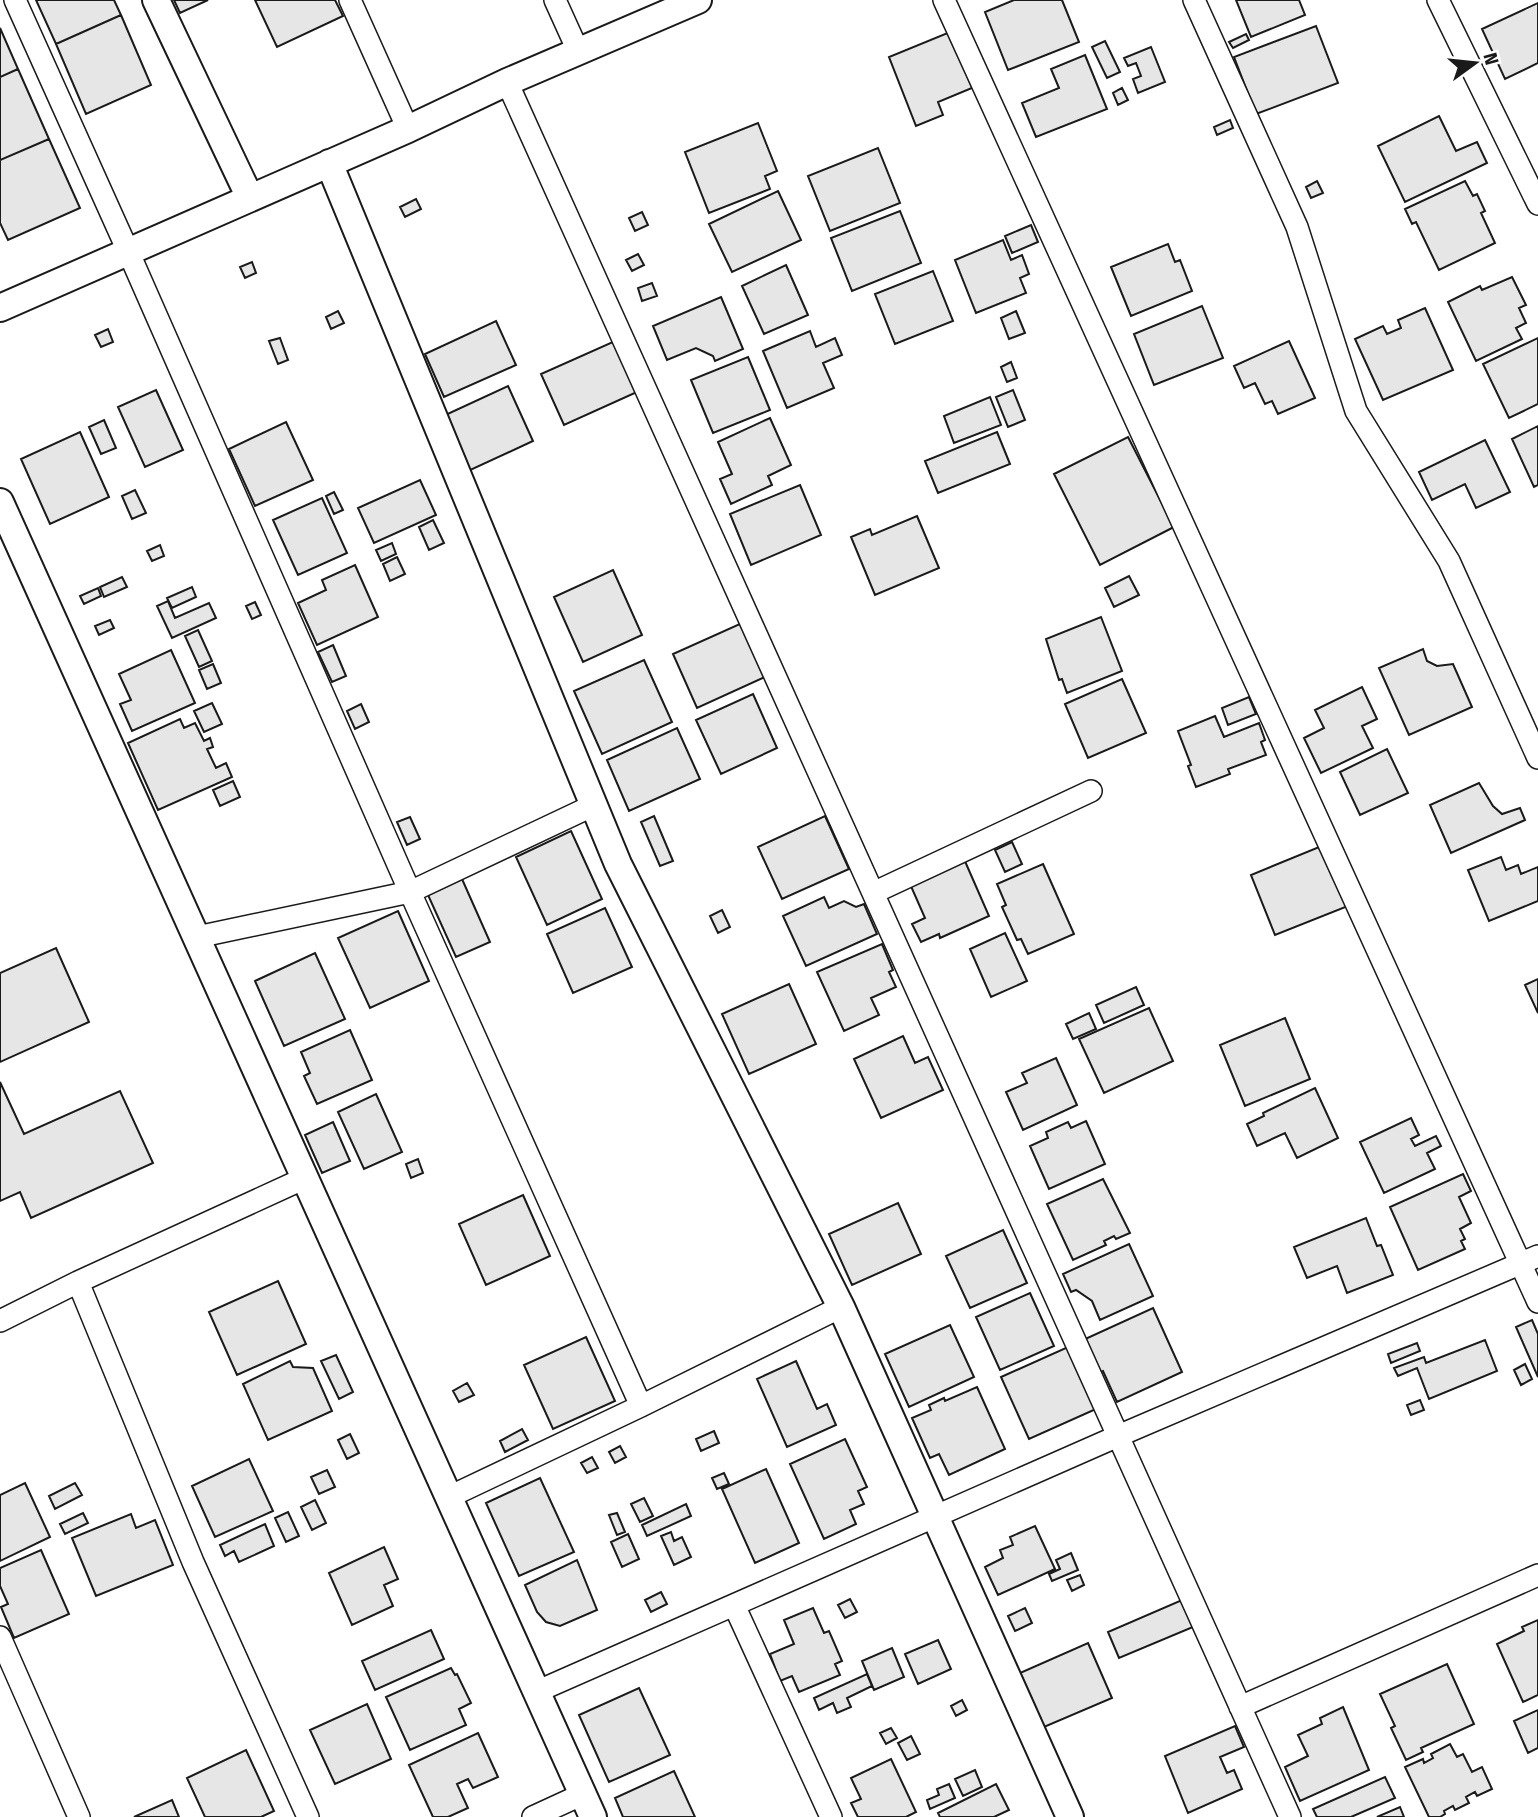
<svg xmlns="http://www.w3.org/2000/svg" width="1538" height="1817" viewBox="0 0 1538 1817" font-family="'Fira Sans Condensed',sans-serif">
	<style>
		.building { fill: #e6e6e6; stroke: #1a1a1a; stroke-width: 2 }
		.lines { fill: none; stroke-linecap: round; stroke-linejoin: round }
		.minor-casing { stroke: #1a1a1a; stroke-width: 24 }
		.tertiary-casing { stroke: #1a1a1a; stroke-width: 30 }
		.minor { stroke: #fff; stroke-width: 21 }
		.tertiary { stroke: #fff; stroke-width: 26 }
	</style>
	<rect width="100%" height="100%" fill="#fff"/>
	<path class="building" d="M36,0H114L121,15L56,44Z
		M174,0H208L180,13Z
		M255,0H335L343,16L277,47Z
		M1014,0H1062L1079,42L1008,70L985,12Z
		M1236,0H1299L1305,15L1251,37Z
		M1538,3V63L1505,79L1482,29Z
		M121,15L151,85L86,114L56,44Z
		M1316,26L1338,83L1256,114L1234,57Z
		M0,28L18,69L0,77Z
		M950,32L972,88L938,102L943,115L916,126L889,57Z
		M1246,34L1249,40L1233,48L1229,42Z
		M1105,41L1120,72L1107,78L1092,47Z
		M1151,47L1165,82L1138,93L1133,79L1141,76L1136,63L1128,66L1124,58Z
		M1085,55L1107,109L1036,137L1022,103L1059,88L1051,69Z
		M18,69L49,139L0,160V77Z
		M1122,88L1128,100L1118,105L1113,93Z
		M1439,116L1456,151L1477,142L1487,163L1405,202L1378,146Z
		M1230,120L1233,128L1217,135L1214,127Z
		M758,123L777,171L765,176L770,189L709,213L685,152Z
		M49,139L80,208L8,240L0,223V160Z
		M878,148L900,203L830,231L808,176Z
		M1317,181L1323,193L1311,198L1306,187Z
		M1465,181L1473,196L1477,194L1485,211L1481,213L1495,243L1439,270L1416,222L1412,224L1405,209Z
		M778,191L801,240L732,272L709,224Z
		M416,199L421,209L405,217L400,207Z
		M900,211L921,263L852,291L831,238Z
		M642,212L648,225L635,231L629,218Z
		M1031,225L1038,242L1012,253L1005,236Z
		M1003,240L1011,260L1022,255L1029,274L1020,278L1026,293L976,313L955,260Z
		M1168,244L1175,262L1180,260L1192,291L1131,316L1111,267Z
		M638,254L644,265L632,271L626,260Z
		M252,262L256,273L245,278L240,267Z
		M786,265L808,315L764,334L742,286Z
		M933,271L953,321L895,344L875,294Z
		M1512,277L1526,305L1519,308L1526,323L1516,328L1522,339L1476,361L1448,302L1480,286L1482,290Z
		M652,283L657,296L642,301L638,288Z
		M721,297L743,349L715,361L713,356L696,348L667,360L653,326Z
		M1202,306L1223,358L1154,385L1134,334Z
		M1425,308L1453,370L1383,400L1355,339L1383,326L1387,334L1401,328L1398,320Z
		M338,311L344,323L331,329L326,317Z
		M1016,311L1025,333L1009,339L1001,318Z
		M496,321L516,365L444,397L425,354Z
		M108,329L113,342L101,347L95,335Z
		M810,331L816,347L835,338L842,355L823,363L834,388L787,408L763,351Z
		M280,338L288,360L278,364L269,341Z
		M1538,338V404L1509,418L1483,364Z
		M615,341L637,392L564,425L541,374Z
		M1289,341L1315,398L1278,414L1272,401L1265,404L1255,383L1244,388L1234,366Z
		M748,357L770,410L713,433L691,380Z
		M1011,362L1017,378L1007,382L1001,367Z
		M508,386L533,441L466,472L441,417Z
		M156,390L183,450L145,467L118,407Z
		M1013,390L1025,420L1008,427L996,397Z
		M990,397L1001,425L954,443L944,416Z
		M770,418L791,465L768,476L772,485L731,504L720,479L732,474L718,442Z
		M104,420L116,448L101,454L89,427Z
		M286,422L313,480L255,506L229,449Z
		M1538,426V485L1534,487L1512,439Z
		M80,432L109,497L50,524L21,459Z
		M997,432L1010,464L938,493L925,461Z
		M1128,437L1174,527L1100,565L1054,474Z
		M1485,440L1510,492L1476,508L1465,484L1432,500L1419,472Z
		M420,480L436,515L374,543L358,508Z
		M800,485L821,535L751,565L730,514Z
		M135,490L146,513L132,519L122,496Z
		M334,492L343,510L334,514L326,496Z
		M322,498L347,553L298,575L273,520Z
		M917,516L939,568L875,595L851,537L870,529L872,535Z
		M433,520L444,543L429,550L419,527Z
		M392,543L396,554L381,561L376,550Z
		M160,545L164,556L152,561L147,551Z
		M397,557L405,574L390,581L383,564Z
		M355,565L378,617L317,645L298,603L326,590L322,580Z
		M613,570L642,635L583,662L554,597Z
		M1129,576L1139,595L1114,607L1105,588Z
		M122,577L127,587L104,597L100,587Z
		M192,587L196,597L172,608L167,598Z
		M98,588L101,596L84,604L80,596Z
		M168,601L175,618L209,603L216,618L172,638L157,606Z
		M255,602L261,615L252,619L246,606Z
		M1101,617L1122,671L1067,693L1062,679L1059,680L1046,639Z
		M110,620L114,628L99,635L95,626Z
		M742,623L767,676L697,708L673,654Z
		M198,630L212,661L199,667L185,636Z
		M333,645L346,676L332,682L318,652Z
		M1423,649L1427,661L1437,666L1453,664L1472,707L1409,735L1379,668Z
		M171,650L195,703L132,731L120,704L131,700L119,674Z
		M644,660L672,722L602,754L574,691Z
		M213,664L221,683L207,689L199,670Z
		M1122,679L1146,733L1088,758L1065,704Z
		M1362,687L1377,719L1362,726L1373,748L1321,773L1304,738L1324,728L1315,710Z
		M753,694L777,748L721,774L696,720Z
		M1249,697L1256,714L1228,725L1222,708Z
		M212,703L222,724L204,732L194,711Z
		M361,704L369,722L355,729L347,711Z
		M1215,716L1224,737L1259,723L1265,740L1261,742L1266,755L1228,769L1230,774L1196,787L1188,766L1191,765L1178,731Z
		M180,719L184,728L195,723L204,741L210,738L213,747L207,749L216,768L226,763L232,777L158,810L128,743Z
		M677,728L700,779L629,811L607,760Z
		M1387,749L1408,793L1360,815L1340,772Z
		M233,781L240,797L220,806L213,790Z
		M1479,783L1493,806L1502,814L1520,808L1525,820L1451,853L1430,805Z
		M654,816L673,861L660,866L641,822Z
		M825,816L849,869L782,899L758,847Z
		M410,817L420,839L407,845L397,822Z
		M571,831L602,899L547,925L516,857Z
		M1012,842L1022,864L1005,872L995,850Z
		M1324,845L1348,906L1275,935L1251,875Z
		M1501,857L1506,870L1518,865L1521,874L1538,867V901L1489,921L1468,870Z
		M964,859L989,916L940,938L939,934L921,942L912,924L925,918L910,884Z
		M1043,864L1074,934L1028,954L1021,939L1017,940L1002,907L1006,905L997,884Z
		M462,879L490,942L456,957L428,895Z
		M824,897L829,908L844,901L856,907L864,904L877,934L806,966L783,916Z
		M605,908L632,967L573,993L547,934Z
		M722,910L730,927L718,933L710,916Z
		M398,911L429,981L370,1008L338,938Z
		M1005,933L1027,981L991,997L970,949Z
		M882,944L893,970L889,972L896,987L871,998L879,1015L844,1031L817,972Z
		M56,948L89,1022L0,1062V973Z
		M315,953L345,1019L284,1046L255,981Z
		M1538,979V1013L1525,985Z
		M789,984L816,1044L749,1074L722,1014Z
		M1136,987L1144,1005L1104,1023L1096,1005Z
		M1149,1008L1173,1061L1104,1093L1079,1039Z
		M1089,1013L1096,1029L1073,1039L1066,1024Z
		M1285,1018L1310,1079L1245,1106L1220,1045Z
		M350,1030L372,1080L317,1104L304,1076L310,1073L301,1052Z
		M903,1036L915,1063L928,1057L943,1090L881,1118L854,1059Z
		M1056,1058L1077,1105L1023,1130L1006,1092L1027,1083L1022,1073Z
		M0,1082L24,1134L120,1091L153,1163L31,1218L20,1192L0,1201Z
		M1315,1088L1338,1138L1297,1158L1285,1133L1257,1146L1247,1124L1264,1116L1263,1113Z
		M376,1094L402,1152L364,1169L338,1112Z
		M1411,1118L1419,1135L1411,1139L1415,1146L1436,1136L1441,1146L1427,1153L1435,1169L1384,1193L1360,1142Z
		M1086,1121L1105,1164L1049,1189L1030,1146L1048,1138L1046,1132L1068,1122L1071,1128Z
		M333,1122L350,1161L322,1173L305,1135Z
		M418,1159L423,1173L411,1178L406,1164Z
		M1463,1174L1471,1191L1459,1197L1471,1223L1460,1229L1465,1239L1461,1241L1465,1249L1418,1270L1390,1207Z
		M1103,1179L1130,1233L1116,1239L1114,1236L1104,1241L1106,1245L1073,1260L1047,1204Z
		M523,1195L550,1256L486,1285L459,1224Z
		M898,1203L921,1254L852,1285L829,1234Z
		M1366,1218L1377,1246L1381,1245L1393,1275L1347,1293L1337,1266L1307,1278L1294,1247Z
		M1003,1230L1027,1283L970,1308L946,1256Z
		M1129,1244L1153,1296L1100,1320L1092,1301L1076,1290L1071,1292L1063,1274Z
		M278,1281L306,1344L237,1375L209,1312Z
		M1030,1293L1054,1346L1000,1370L976,1317Z
		M1153,1308L1182,1372L1117,1402L1103,1371L1098,1373L1083,1340Z
		M1532,1320L1538,1334V1377L1516,1327Z
		M950,1325L974,1377L909,1407L885,1354Z
		M586,1337L615,1401L553,1429L524,1365Z
		M1485,1340L1497,1371L1429,1399L1417,1368L1398,1376L1394,1368L1424,1357L1426,1363Z
		M1417,1343L1420,1351L1391,1363L1388,1354Z
		M1068,1347L1096,1409L1029,1439L1001,1377Z
		M336,1355L353,1392L339,1399L321,1361Z
		M290,1361L293,1367L313,1368L332,1411L268,1440L243,1384Z
		M796,1361L817,1409L827,1404L836,1425L787,1447L757,1379Z
		M1525,1364L1532,1379L1521,1385L1514,1370Z
		M467,1383L474,1395L459,1402L453,1391Z
		M977,1387L1005,1449L949,1475L939,1454L930,1458L912,1418L931,1410L929,1405L944,1398L945,1401Z
		M1420,1400L1424,1410L1411,1415L1407,1405Z
		M522,1429L528,1440L505,1452L500,1441Z
		M714,1431L719,1443L701,1451L696,1439Z
		M350,1434L359,1453L347,1459L338,1440Z
		M845,1439L867,1487L858,1491L864,1504L850,1510L856,1524L824,1539L790,1464Z
		M620,1446L626,1457L615,1463L609,1452Z
		M592,1457L598,1468L587,1473L581,1463Z
		M249,1459L273,1511L215,1537L192,1486Z
		M766,1469L799,1543L755,1563L722,1489Z
		M327,1470L335,1487L319,1494L311,1477Z
		M724,1473L729,1484L717,1489L712,1478Z
		M540,1478L574,1552L519,1576L486,1503Z
		M25,1483L50,1537L0,1561V1495Z
		M75,1483L82,1495L55,1509L49,1496Z
		M644,1498L653,1516L640,1522L631,1504Z
		M315,1500L326,1523L312,1530L301,1507Z
		M686,1504L691,1516L647,1536L642,1525Z
		M288,1512L299,1536L286,1542L275,1518Z
		M83,1513L88,1523L65,1534L60,1524Z
		M617,1513L625,1532L617,1535L609,1515Z
		M131,1514L136,1528L155,1520L173,1565L96,1596L72,1538Z
		M265,1524L274,1546L239,1562L234,1551L225,1556L220,1545Z
		M1035,1526L1055,1569L998,1595L985,1567L1003,1558L1000,1550L1013,1545L1010,1537Z
		M671,1532L674,1541L682,1537L691,1557L674,1565L661,1536Z
		M628,1534L639,1559L622,1567L611,1542Z
		M384,1547L398,1579L384,1585L393,1606L352,1625L329,1573Z
		M41,1550L69,1614L14,1638L1,1607L8,1604L0,1586V1568Z
		M1071,1553L1078,1570L1052,1581L1049,1574L1060,1569L1056,1560Z
		M577,1560L597,1610L560,1626L546,1622L537,1612L525,1585Z
		M1080,1575L1084,1585L1072,1591L1067,1580Z
		M661,1592L667,1604L651,1612L645,1600Z
		M850,1599L857,1612L845,1618L838,1605Z
		M1182,1600L1193,1627L1119,1658L1108,1632Z
		M813,1608L824,1633L829,1631L842,1661L835,1664L840,1675L799,1692L792,1676L780,1681L770,1654L794,1644L784,1620Z
		M1025,1608L1032,1623L1015,1631L1008,1616Z
		M1538,1620V1695L1523,1702L1497,1644L1524,1631L1522,1627Z
		M431,1630L444,1659L375,1690L362,1661Z
		M938,1640L951,1669L918,1684L905,1654Z
		M1088,1643L1112,1698L1044,1727L1020,1673Z
		M892,1648L904,1677L874,1690L862,1661Z
		M1447,1664L1474,1724L1421,1748L1423,1752L1406,1760L1391,1728L1395,1726L1380,1694Z
		M451,1668L455,1675L457,1674L471,1703L459,1709L466,1725L410,1750L386,1697Z
		M867,1674L872,1686L847,1698L851,1707L837,1713L833,1703L819,1710L814,1698Z
		M639,1688L670,1755L609,1782L579,1715Z
		M962,1700L967,1710L956,1716L951,1706Z
		M367,1704L391,1759L335,1784L310,1730Z
		M1343,1707L1369,1770L1300,1801L1285,1767L1308,1756L1298,1735L1322,1724L1320,1718Z
		M1538,1710V1748L1528,1753L1514,1721Z
		M1235,1726L1244,1747L1220,1757L1227,1773L1234,1770L1242,1789L1188,1813L1165,1756Z
		M891,1728L897,1738L886,1744L880,1733Z
		M478,1733L498,1777L473,1788L468,1779L457,1784L468,1808L448,1817H433L409,1765Z
		M911,1736L920,1754L907,1760L898,1743Z
		M1450,1744L1457,1757L1463,1754L1472,1772L1482,1767L1492,1789L1477,1796L1475,1792L1466,1797L1469,1803L1455,1810L1453,1806L1444,1811L1445,1814L1440,1817H1429L1405,1767L1423,1759L1424,1763L1433,1758L1431,1754Z
		M246,1750L274,1811L261,1817H205L187,1778Z
		M891,1759L916,1812L906,1817H858L851,1803L861,1799L851,1778Z
		M975,1770L982,1787L963,1796L955,1779Z
		M674,1771L695,1817H623L615,1798Z
		M1385,1777L1395,1798L1351,1817H1317L1313,1809Z
		M949,1784L955,1798L930,1809L927,1800L939,1795L937,1789Z
		M996,1784L1009,1810L994,1817H940L938,1813Z
		M172,1800L179,1817H134Z
		M1400,1807L1404,1817H1377Z"/>
	<g class="lines">
		<defs>
			<path id="minor" d="M15,0L128,251L410,892L641,1406
				M350,0L408,129
				M555,0L579,53
				M944,0L1538,1302
				M1194,0L1297,227L1356,411L1449,561L1538,758
				M1438,0L1538,204
				M507,82L1290,1817
				M873,893L1091,791
				M197,937L410,892L594,805
				M78,1282L193,1562L308,1817
				M0,1321L78,1282L305,1178
				M449,1497L641,1406L841,1307
				M734,1605L831,1817
				M0,1637L79,1817
				M536,1692L1118,1436L1538,1256
				M1240,1707L1538,1575
				M533,1817L583,1794"/>
			<path id="tertiary" d="M156,0L250,198
				M329,163L618,864L841,1307L1070,1817
				M0,308L408,129L507,82L698,0
				M0,502L593,1817"/>
		</defs>
		<use href="#minor" class="minor-casing"/>
		<use href="#tertiary" class="tertiary-casing"/>
		<use href="#minor" class="minor"/>
		<use href="#tertiary" class="tertiary"/>
	</g>
	<g transform="translate(1475 63) rotate(75)" stroke="#ffffff" stroke-width="5" paint-order="stroke">
	<path d="M0-5L12 26L0 18L-12 26Z" fill="#1a1a1a"/>
	<text y="-10" font-size="19" font-weight="bold" text-anchor="middle" fill="#1a1a1a">N</text>
	</g>
</svg>
